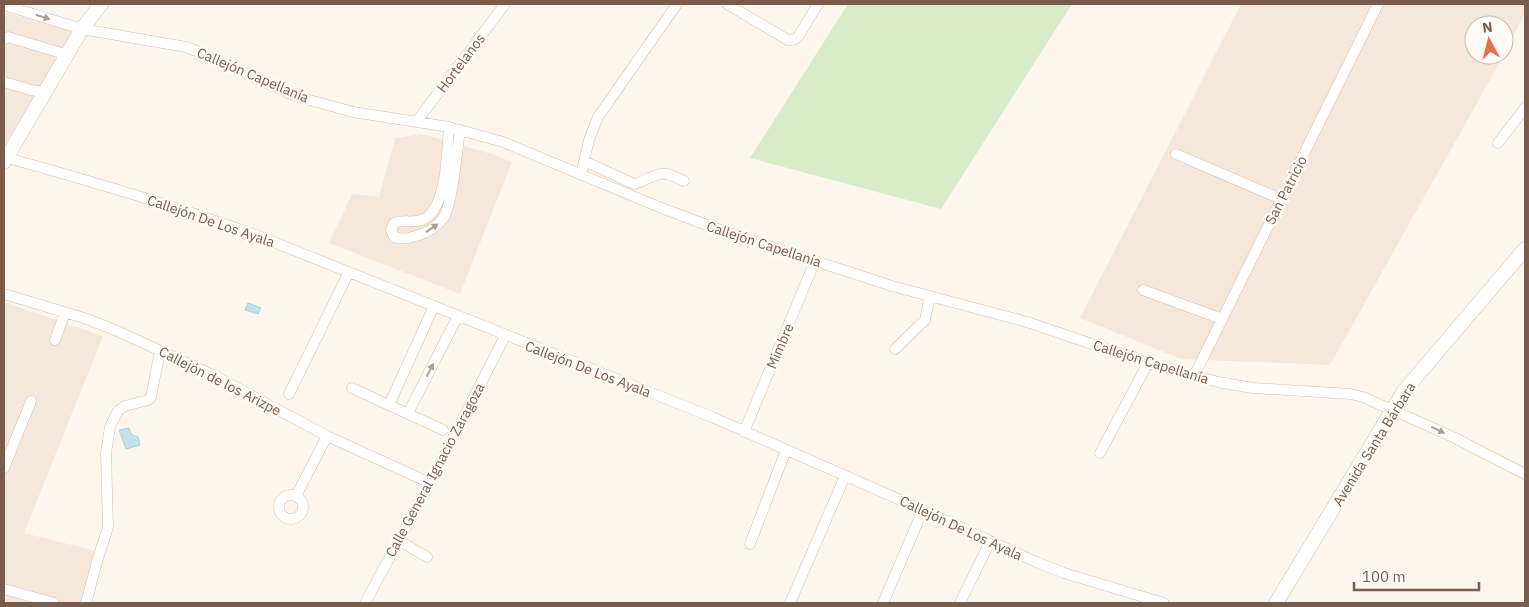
<svg xmlns="http://www.w3.org/2000/svg" width="1529" height="607" viewBox="0 0 1529 607" font-family="'IBM Plex Sans',sans-serif">
	<style>
		.residential { fill: #f5e8da }
		.green { fill: #d8ecc9 }
		.water { fill: #bfe3e8; stroke: #a5d3da }
		.lines { fill: none; stroke-linecap: round; stroke-linejoin: round }
		.street-casing { stroke: #d1beb0; stroke-width: 11 }
		.secondary-casing { stroke: #d6c0b0; stroke-width: 15 }
		.street { stroke: #fff; stroke-width: 10 }
		.secondary { stroke: #fff; stroke-width: 14 }
		.oneway { fill: #af9d94 }
		.labels { text-anchor: middle; stroke-width: 5; stroke-linejoin: round; paint-order: stroke }
		.street-label { font-size: 14px; fill: #7a5c4d; stroke: #fffaf3 }
	</style>
	<rect width="100%" height="100%" fill="#fdf6ec"/>
	<path class="residential" d="M1241,4H1525V13L1504,54V25H1474V55H1504L1330,365L1181,359L1080,318Z
		M4,12L75,31L4,146Z
		M422,134L495,155L512,162L460,294L329,243L352,194L379,197L395,138Z
		M4,302L103,336L24,533L96,551L81,603H4Z"/>
	<path class="green" d="M848,4H1072L941,209L750,158Z"/>
	<path class="water" d="M248,303L261,308L258,314L245,310Z
		M129,428L131,434L138,437L140,445L126,449L119,430Z"/>
	<g class="lines">
		<defs>
			<path id="street" d="M727,4L788,40H793L798,37L818,4
				M4,5L82,29L186,47L199,52L295,96L353,112L449,127L503,142L659,207L720,230L892,286L1027,322L1148,363L1218,382L1253,388L1350,394L1363,397L1453,437L1525,474
				M4,39L8,37L68,55
				M4,82L31,90L46,92
				M417,121L505,4
				M449,127C447,150 447,208 424,219C414,224 403,219 394,223L391,230L394,237C402,240 409,238 416,236C427,233 438,226 444,217C453,201 457,150 460,130
				M1498,143L1525,108
				M1176,154L1281,199
				M4,157C91,181 177,206 261,237L712,417L923,510L1036,562L1064,573L1164,603
				M584,161L634,184C644,182 651,175 661,174C668,172 677,178 684,181
				M581,175L589,140L598,117L677,4
				M1143,290L1222,319
				M4,294L84,318L115,330L213,375L327,436L430,483
				M55,340L65,313
				M895,349L925,320L930,296
				M1194,376L1378,4
				M352,388L443,430
				M289,394L349,272
				M389,405L434,306
				M408,413L458,316
				M744,432L815,261
				M1100,453L1148,363
				M4,468L31,401
				M279 507a12 12 0 1 1 24 0a12 12 0 1 1-24 0Z
				M296,496L327,436
				M398,540L427,557
				M750,544L786,450
				M4,589L54,603
				M86,603L98,558L108,527L106,453L110,427L118,411L125,406L148,400L151,397L160,351
				M365,603L430,483L505,336
				M790,603L845,476
				M883,603L923,510
				M960,603L990,542"/>
			<path id="secondary" d="M4,162L82,29L101,4
				M1276,603L1404,391L1525,249"/>
		</defs>
		<use href="#street" class="street-casing"/>
		<use href="#secondary" class="secondary-casing"/>
		<use href="#street" class="street"/>
		<use href="#secondary" class="secondary"/>
	</g>
	<defs><path id="oneway-solid" d="M-6-.8H1V-3.2L6.5 0L1 3.2V.8H-6Z" transform="scale(1.25)"/></defs>
	<g class="oneway">
		<use href="#oneway-solid" transform="translate(43 17) rotate(17)"/>
		<use href="#oneway-solid" transform="translate(432 228) rotate(-34)"/>
		<use href="#oneway-solid" transform="translate(430 370) rotate(-63)"/>
		<use href="#oneway-solid" transform="translate(1438 430) rotate(25)"/>
	</g>
	<g class="labels">
		<g class="street-label">
			<text transform="translate(461 63) rotate(-53)" y="5">Hortelanos</text>
			<text transform="translate(253 75) rotate(23)" y="5">Callejón Capellanía</text>
			<text transform="translate(1286 190) rotate(-63)" y="5">San Patricio</text>
			<text transform="translate(211 221) rotate(19)" y="5">Callejón De Los Ayala</text>
			<text transform="translate(764 244) rotate(18)" y="5">Callejón Capellanía</text>
			<text transform="translate(780 346) rotate(-67)" y="5">Mimbre</text>
			<text transform="translate(1151 362) rotate(17)" y="5">Callejón Capellanía</text>
			<text transform="translate(588 369) rotate(21)" y="5">Callejón De Los Ayala</text>
			<text transform="translate(220 381) rotate(27)" y="5">Callejón de los Arizpe</text>
			<text transform="translate(1374 444) rotate(-58)" y="5">Avenida Santa Bárbara</text>
			<text transform="translate(435 470) rotate(-62)" y="5">Calle General Ignacio Zaragoza</text>
			<text transform="translate(961 528) rotate(25)" y="5">Callejón De Los Ayala</text>
		</g>
	</g>
	<rect width="1529" height="607" fill="none" stroke="#7a5c4d" stroke-width="10"/>
	<g transform="translate(1489 40) rotate(353)"><circle r="24" fill="#fffaf3" stroke="#cabbb1"/>
	<path d="M0-4L9 19L0 12L-9 19Z" fill="#e76f51"/>
	<text y="-8" font-size="14" font-weight="bold" text-anchor="middle" fill="#7a5c4d">N</text>
	</g>
	<path d="M1354 582v8h125v-8" fill="none" stroke="#7a5c4d" stroke-width="2.5"/>
	<text x="1362" y="582" font-size="15" fill="#7a5c4d" stroke="#fffaf3" stroke-width="4" paint-order="stroke">100 m</text>
</svg>
